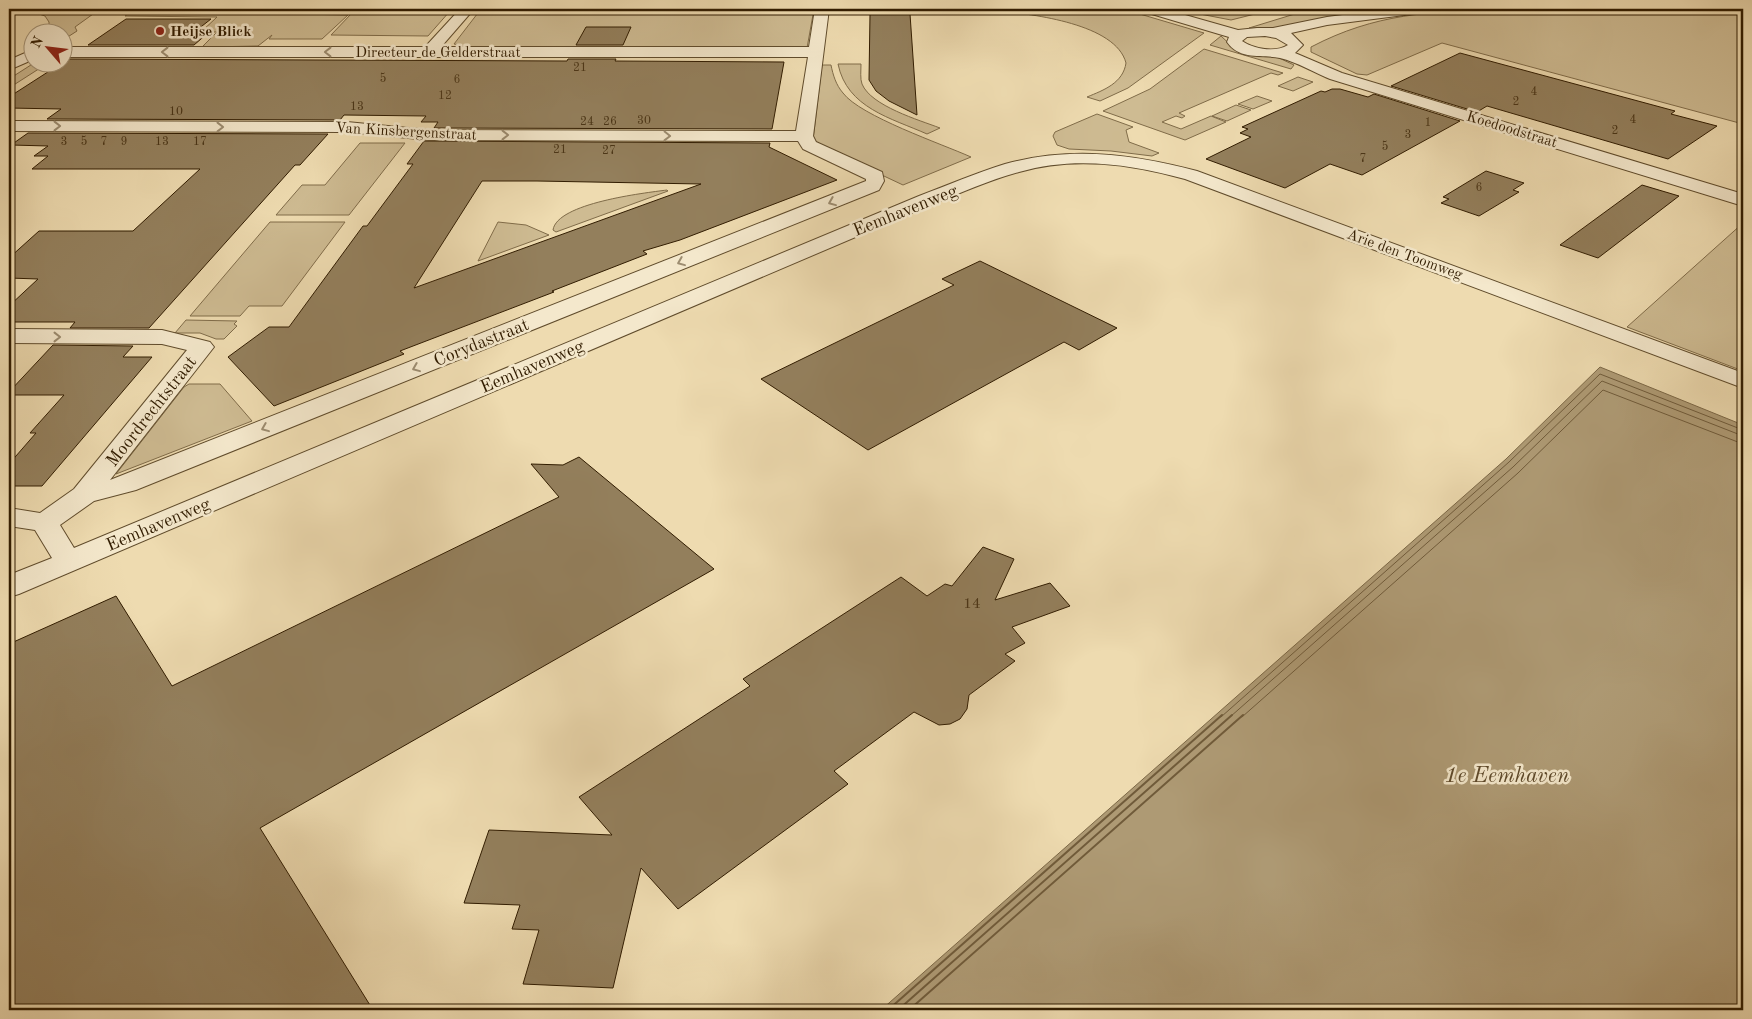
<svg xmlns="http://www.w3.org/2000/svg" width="1752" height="1019" viewBox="0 0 1752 1019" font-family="'Old Standard TT',serif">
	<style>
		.green { fill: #cebb92; stroke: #806c49 }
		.water { fill: #ae9a74; stroke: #7c6846 }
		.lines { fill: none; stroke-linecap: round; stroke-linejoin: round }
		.shore-far1 { stroke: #705b3a; stroke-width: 1 }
		.shore { stroke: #705b3a; stroke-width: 2 }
		.building { fill: #937f5c; stroke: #311c00; fill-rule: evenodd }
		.minor-casing { stroke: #604c2c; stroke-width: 2 }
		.minor { fill: #f4e8cc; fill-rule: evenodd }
		.oneway { stroke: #9c8c70 }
		.poi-dot { fill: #8f2418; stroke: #f4e8cc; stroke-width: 2 }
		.labels { text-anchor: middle; stroke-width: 5; stroke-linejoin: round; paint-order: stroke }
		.far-number-label { font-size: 12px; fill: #4a3517 }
		.far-poi-label { font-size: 15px; font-weight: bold; fill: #311c00; stroke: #f4e8cc; text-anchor: start }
		.far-street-label { font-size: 15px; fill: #311c00; stroke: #f4e8cc }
		.number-label { font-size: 15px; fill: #4a3517 }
		.street-label { font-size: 18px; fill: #311c00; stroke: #f4e8cc }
		.near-water-label { font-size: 22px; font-style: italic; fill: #5d4829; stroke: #f4e8cc }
	</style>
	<rect width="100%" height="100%" fill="#eedbb0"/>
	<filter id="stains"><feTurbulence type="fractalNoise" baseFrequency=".004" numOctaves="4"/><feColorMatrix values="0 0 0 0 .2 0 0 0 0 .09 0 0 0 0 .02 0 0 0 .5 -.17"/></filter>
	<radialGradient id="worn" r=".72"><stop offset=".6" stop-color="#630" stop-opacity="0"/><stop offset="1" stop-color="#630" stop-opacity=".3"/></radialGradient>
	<path class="green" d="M24,9H100L75,27L77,31L63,40L62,32H45L49,30V22L45,16Z
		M136,9H448L450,11L428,36L331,35L351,14H298L348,15L322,39H269L272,35L258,46L208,47L203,46L217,32H201L217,17L125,16Z
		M481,9H814L807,48L472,47L454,44Z
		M999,9H1123L1204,33L1128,88L1100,101L1087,97C1104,90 1123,83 1126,63C1116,24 1033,14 998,11Z
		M1174,9H1275L1231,20Z
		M1311,9H1378L1280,28H1249Z
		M1500,9H1685L1743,13V124L1442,43L1367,75L1357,74L1311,52V47C1376,13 1429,12 1500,9Z
		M1221,36L1235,49L1277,57L1294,65L1291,69L1210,45Z
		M1204,49L1283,73L1278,75L1271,73L1179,113L1185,116L1182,118L1176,116L1162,122L1181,129L1211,116L1226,122L1185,140L1103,111L1150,89Z
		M34,63H48L9,88V79Z
		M838,64H861C861,70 860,79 862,84C871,106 919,120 940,128L927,134C891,118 847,108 838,64Z
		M822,65H831C833,75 836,85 843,93C860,116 942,144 971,157L903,185L816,144L813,140Z
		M1298,77L1313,82L1293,91L1278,86Z
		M1257,96L1272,101L1253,109L1238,104Z
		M1236,105L1251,110L1227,121L1212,116Z
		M1097,114L1133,127L1126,130L1129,142L1159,153L1152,156L1111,151L1069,149L1057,145L1053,136L1055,132Z
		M360,143H405L349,215H276L302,185H325Z
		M667,190L668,191L556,232L553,230C557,203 644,193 667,190Z
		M270,222H345L282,306H249L240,316H190Z
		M498,222L526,225L549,235L478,261Z
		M1743,223V371L1627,327Z
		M186,320L237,321L234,324L237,326L224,339H216L200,333H175Z
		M189,384H220L252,421L116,474L184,387Z"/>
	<path class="water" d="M1600,367L1743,425V1010H881L1506,459Z"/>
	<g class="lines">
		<path class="shore-far1" d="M1221,717L1509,462L1600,374L1743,430
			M1230,717L1513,467L1602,381L1743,436
			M1242,717L1518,473L1603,390L1743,444"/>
		<path class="shore" d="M888,1010L1222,715
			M898,1010L1232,715
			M909,1010L1243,715"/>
	</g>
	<path class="building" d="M870,14H910L917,115L889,101L876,91L869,80Z
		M126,19H211L193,33H208L194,45H88Z
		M586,27H631L623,45H576Z
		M1460,53L1675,111L1671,114L1717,126L1668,159L1487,106L1477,112L1391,86Z
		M68,59L567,61L568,59H616L615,61L784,62L772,129L434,128L438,122H421L426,116L344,115L340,120L47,119L61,109L9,108V97Z
		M1332,89H1340L1368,97L1374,94L1460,121L1362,175L1330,164L1285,188L1206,159L1251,137L1240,133L1248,129L1242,127L1321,91L1325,92Z
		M28,133L328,134L300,165H295L149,328H70L75,322H9V306L38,279L9,278V258L39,231H133L200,169H32L48,156H34L48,146L11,145Z
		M424,141L770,143L769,147L837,180L680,240L643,251L647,254L552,291L554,292L400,351L404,354L274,406L228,357L269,327H289L363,226H367L413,164H407ZM482,181H537L701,184L414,288Z
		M1486,171L1524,183L1513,190L1519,192L1479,216L1441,203L1449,199L1443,197Z
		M1642,185L1679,196L1598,258L1560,245Z
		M980,261L1117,328L1079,350L1064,342L868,450L761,379L954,285L942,279Z
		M53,345L133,346L123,357H152L42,486H9V464L36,433H30L64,395H9V392Z
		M579,457L714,569L260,828L373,1010H9V644L116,596L172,686L559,497L531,464L563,465Z
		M983,547L1014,559L995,600L1050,583L1070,606L1012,627L1025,643L1005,654L1015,661L969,695L967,709L960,719L950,724L939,725L914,712L834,771L848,784L678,909L641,868L613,988L523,984L539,930L512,929L520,905L464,903L489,830L612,835L579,797L750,686L743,679L901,577L927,596L945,584L952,586Z"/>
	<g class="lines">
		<defs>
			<path id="minor" d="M460,9H474L441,47H809L815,9H829L813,136L816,142L882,172L884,181L879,190L136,490L94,501L60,525L74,548L919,196C948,185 976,173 1005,164C1071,146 1133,154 1197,171L1743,373V388L1185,179C1130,164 1074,156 1019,172C989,180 961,193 933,204L19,594L9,597V575L52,558L35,530L9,526V508L40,513L74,489L187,350L162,344L9,343V329L162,330L210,342L214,347L110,480L866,181V179L803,149L798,141L429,140L347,132L9,131V121L347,122L429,130L796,131L808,57H62V47H425Z
				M1143,9H1164L1238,30L1257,28H1273L1327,17L1390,9H1427L1425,12L1420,13L1327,25L1291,33L1303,45L1295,53L1342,73L1743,194V206L1330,79C1315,73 1297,62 1280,58C1263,54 1240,61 1227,42L1229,37L1145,12ZM1265,36L1276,38L1288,45C1275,53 1254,49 1242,41L1247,37Z
				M1708,9H1743V14L1715,13Z
				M32,50V60L9,70V60Z"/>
		</defs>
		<use href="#minor" class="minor-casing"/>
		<use href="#minor" class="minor"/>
	</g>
	<defs><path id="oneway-chevron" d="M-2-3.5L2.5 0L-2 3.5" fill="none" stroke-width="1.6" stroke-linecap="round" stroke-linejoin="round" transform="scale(1.25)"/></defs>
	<g class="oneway">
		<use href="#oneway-chevron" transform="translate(165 52) rotate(-180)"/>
		<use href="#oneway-chevron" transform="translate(328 52) rotate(-180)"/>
		<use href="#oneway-chevron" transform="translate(57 126)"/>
		<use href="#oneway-chevron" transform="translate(220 127)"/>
		<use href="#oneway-chevron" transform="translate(505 135)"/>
		<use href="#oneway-chevron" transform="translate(667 136) rotate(1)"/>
		<use href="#oneway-chevron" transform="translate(832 202) rotate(158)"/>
		<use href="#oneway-chevron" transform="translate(681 262) rotate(158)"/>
		<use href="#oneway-chevron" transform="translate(57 337)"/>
		<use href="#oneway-chevron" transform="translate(416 368) rotate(158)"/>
		<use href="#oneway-chevron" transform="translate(265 428) rotate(158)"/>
	</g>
	<circle class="poi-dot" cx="160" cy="31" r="5"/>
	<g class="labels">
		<g class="far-number-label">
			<text x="580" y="71">21</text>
			<text x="383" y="82">5</text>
			<text x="457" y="83">6</text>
			<text x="1534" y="95">4</text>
			<text x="445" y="99">12</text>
			<text x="1516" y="105">2</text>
			<text x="357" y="110">13</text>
			<text x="176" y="115">10</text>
			<text x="1633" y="123">4</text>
			<text x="644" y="124">30</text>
			<text x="587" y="125">24</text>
			<text x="610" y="125">26</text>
			<text x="1428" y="126">1</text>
			<text x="1615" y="134">2</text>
			<text x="1408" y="138">3</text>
			<text x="64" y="145">3</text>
			<text x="84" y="145">5</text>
			<text x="104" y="145">7</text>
			<text x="124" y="145">9</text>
			<text x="162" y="145">13</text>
			<text x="200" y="145">17</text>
			<text x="1385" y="150">5</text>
			<text x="560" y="153">21</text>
			<text x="609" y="154">27</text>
			<text x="1363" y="162">7</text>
			<text x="1479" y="191">6</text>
		</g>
		<g class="far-poi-label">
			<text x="170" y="36">Heijse Blick</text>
		</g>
		<g class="far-street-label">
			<text x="438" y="57">Directeur de Gelderstraat</text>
			<text transform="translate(1512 129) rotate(17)" y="5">Koedoodstraat</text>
			<text transform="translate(406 131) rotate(3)" y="5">Van Kinsbergenstraat</text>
			<text transform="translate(1405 254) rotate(20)" y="5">Arie den Toomweg</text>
		</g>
		<g class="number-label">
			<text x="972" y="608">14</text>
		</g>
		<g class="street-label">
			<text transform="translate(905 210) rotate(-22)" y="6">Eemhavenweg</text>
			<text transform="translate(481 342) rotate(-22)" y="6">Corydastraat</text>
			<text transform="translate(532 366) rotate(-23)" y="6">Eemhavenweg</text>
			<text transform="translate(151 411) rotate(-52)" y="6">Moordrechtstraat</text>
			<text transform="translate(158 524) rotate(-23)" y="6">Eemhavenweg</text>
		</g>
		<g class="near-water-label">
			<text x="1507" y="782">1e Eemhaven</text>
		</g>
	</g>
	<rect width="1752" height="1019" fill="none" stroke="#eedbb0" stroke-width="30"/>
	<rect x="10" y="10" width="1732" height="999" fill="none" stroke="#311c00" stroke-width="2.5"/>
	<rect x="15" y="15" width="1722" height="989" fill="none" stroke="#311c00"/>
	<g transform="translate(48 48) rotate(298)"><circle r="24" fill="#f4e8cc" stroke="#a6967a"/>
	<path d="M0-4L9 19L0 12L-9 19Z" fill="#8f2418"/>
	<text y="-8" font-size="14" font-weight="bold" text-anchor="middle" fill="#311c00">N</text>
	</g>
	<rect width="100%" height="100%" filter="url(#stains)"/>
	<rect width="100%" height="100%" fill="url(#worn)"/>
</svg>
